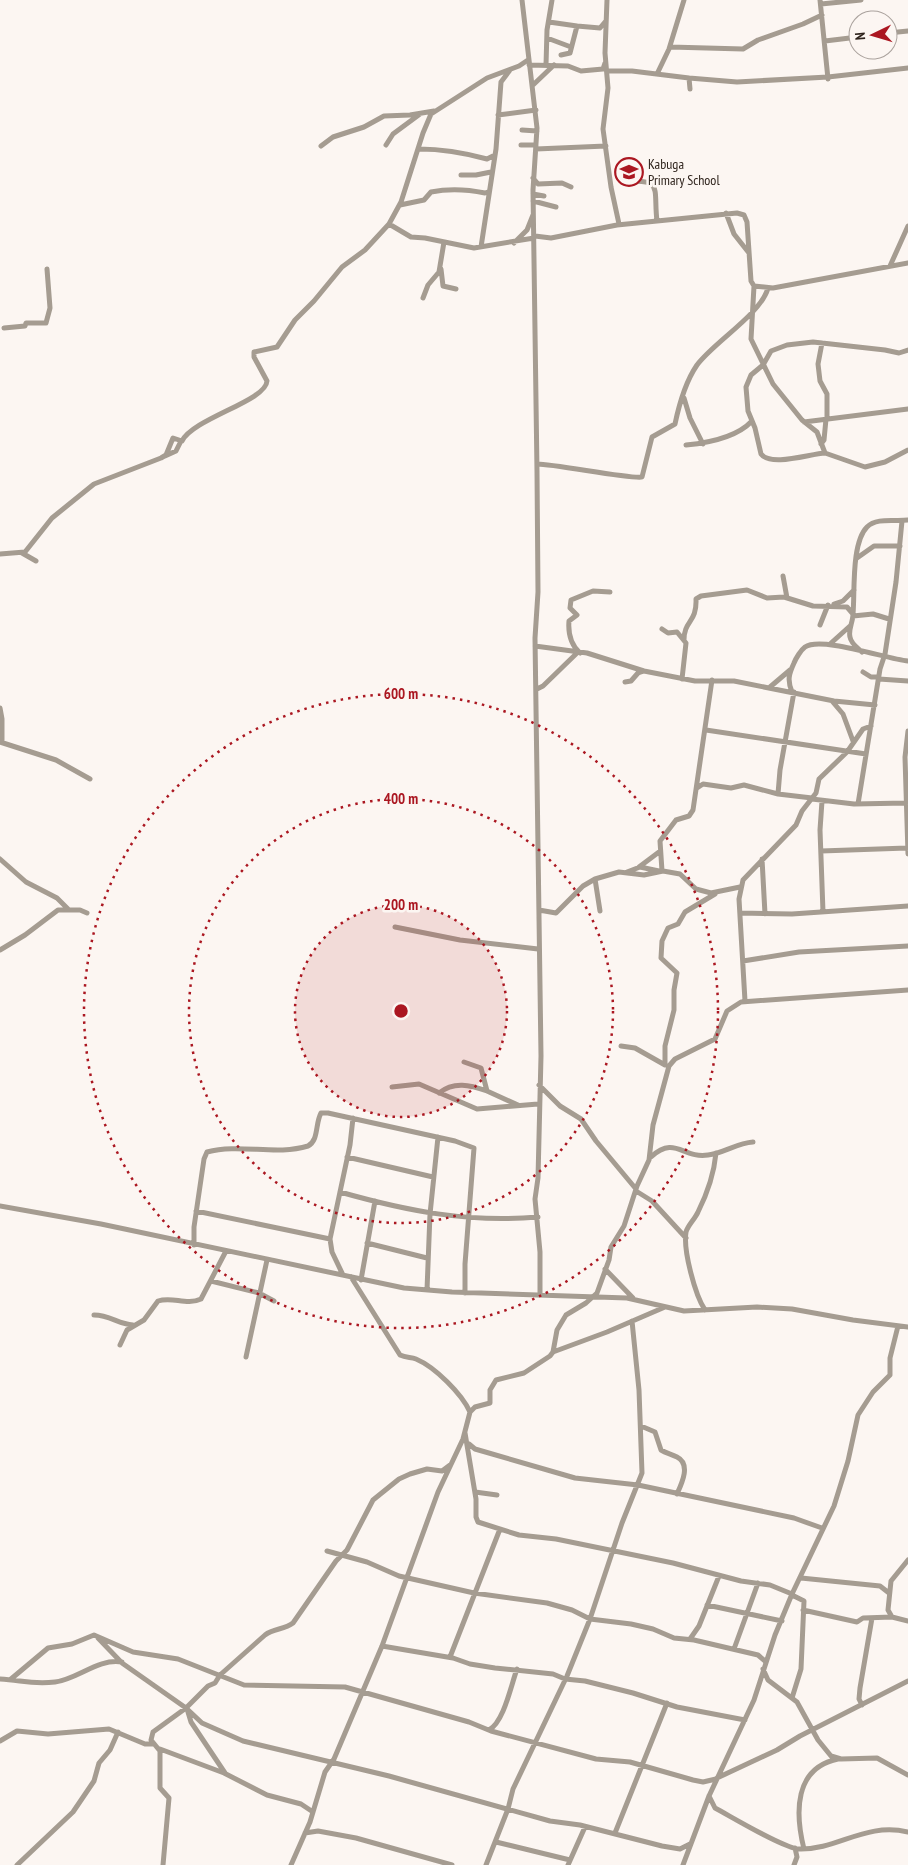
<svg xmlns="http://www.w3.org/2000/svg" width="908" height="1865" viewBox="0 0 908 1865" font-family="'PT Sans Narrow',sans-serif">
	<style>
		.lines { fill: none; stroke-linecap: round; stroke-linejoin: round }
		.minor { stroke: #a59c91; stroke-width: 5 }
		.ring { fill: none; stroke: #ab1721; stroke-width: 2.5; stroke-dasharray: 2.5 5 }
		.labels { text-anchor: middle; stroke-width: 5; stroke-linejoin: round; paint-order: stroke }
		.poi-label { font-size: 14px; fill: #2f241d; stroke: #fcf6f2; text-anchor: start }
		.centre { fill: #ab1721; stroke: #fcf6f2; stroke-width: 2.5 }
		.ring-label { font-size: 15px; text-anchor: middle; font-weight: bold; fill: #ab1721; stroke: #fcf6f2; stroke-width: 5; stroke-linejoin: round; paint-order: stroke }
	</style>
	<rect width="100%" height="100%" fill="#fcf6f2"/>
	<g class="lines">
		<path class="minor" d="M522,0L537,128L533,190L537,471L538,592L535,638L541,1056L538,1178L535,1199L540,1252V1295
			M607,0L605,53L608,88L603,129L611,187L619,224
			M820,0L828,79
			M821,4L861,0
			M549,22L577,26
			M888,33L908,31
			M547,38L571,47
			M825,41L858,37
			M670,47L743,49L758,40L803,24L822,15
			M561,55L570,53L577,26L600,28L605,22
			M529,65L568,66L581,71L603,69L605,63
			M546,65L547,30L552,0
			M608,71H632L689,78L690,89
			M657,74L669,49L684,0
			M689,78L737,82L828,77L908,68
			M533,85L554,65
			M498,115L536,110
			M522,130L537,131
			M386,145L393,134L420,114
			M521,145H536
			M321,146L333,137L364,127L384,116L410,115L434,111
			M419,149C443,149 465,153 487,159L493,156
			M536,149L606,146
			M461,175H476L491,172
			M533,178L538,184L562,183L571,187
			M625,182C664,178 653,189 657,221
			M533,194L544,196
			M533,201L556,207
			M400,205L424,200L431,192C450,188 466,189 485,193L488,192
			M726,213L734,234L749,253
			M389,224L411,237L425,238L474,248L534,238
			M535,236L551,238L617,225L737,213L744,215L747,222L751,281L754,286L773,288L908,263
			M514,243L527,230L533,215
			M481,247L496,149L501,82L510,70
			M890,266L908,226
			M441,269L443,286L456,289
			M754,286L751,339L773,384L802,420L817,432L825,453L865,467L885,462L908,450
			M423,298L428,285L439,272L444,242
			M4,328L25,326L26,323H46L50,308L47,269
			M822,343L818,364L820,381L827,394V419
			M684,398L690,418L703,444
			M804,422L908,409
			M821,444L824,440L826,419
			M686,445C707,443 737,437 752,421
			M825,453C809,454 771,467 761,454L755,428L748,411L746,387L751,375L763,365L771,351L787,345L813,342L885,350L899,353L908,350
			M165,456L176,451L181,441
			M537,464C555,464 634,480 642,477L652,437L675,424C679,405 686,381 697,365C714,342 761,314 768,288
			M22,553L36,561
			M0,554L25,552L52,518L94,484L161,458L166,455L173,438L182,441C194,418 266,401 267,381L254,357V352L277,347L295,320L314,301L342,267L365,250L389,224L401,202L423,133L431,114L487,78L519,66L528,60
			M857,558L874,546H900
			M783,576L787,598
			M834,604L843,601L854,590
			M853,616L873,614L889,619
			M820,625L828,605
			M662,629L668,633L677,632L686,643L682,679
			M684,640C684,620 697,623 696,599L701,596L747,590L767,598L784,597L813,606L847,607L853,614
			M830,644L850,626
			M535,646L587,653L644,671L695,681H734L834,701L875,705
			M862,652C858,648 851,644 850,637C848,630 853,622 853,614C855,593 851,543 867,527C877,517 895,522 908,520
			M580,653C571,645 568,633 569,621L577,615L570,608L571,600L593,591L610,592
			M863,672L871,677H879
			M879,679L908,681
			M625,682L631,681L638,673L644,671
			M770,687L790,670
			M537,689L543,686L577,653
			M792,692C787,680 789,674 794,663C796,658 801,650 805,647C821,636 887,659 908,661
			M832,701L843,714L853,741
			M0,708L2,719V742
			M706,730L866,754
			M908,731L905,757L908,854
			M0,742L56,760L90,779
			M697,788L703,784L731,788L744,785L778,794L812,798
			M778,794L780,770L794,692
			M812,799L854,804L906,803
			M822,801L820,830L823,912
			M858,804L880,669L885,654L896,582L902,521
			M821,851L907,848
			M0,859L26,882L57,898L68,909
			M762,859L765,914
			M639,867L659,852
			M662,871L660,841L676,820L689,816L693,810L712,680
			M627,872L640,867L659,871
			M595,879L600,911
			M539,910L556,913L583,886L595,879L619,872L644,875L663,871L680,874L696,889L711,893L740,887
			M740,913L792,914L908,906
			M395,927L460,940L538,949
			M0,950L25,935L58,910H80L87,913
			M743,961L799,952L908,946
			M745,1001L739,899L743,880L796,825L802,811L816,793L819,779L847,752L863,729L871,726
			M621,1046L635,1048L665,1065
			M464,1062L481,1068L487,1091L518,1105
			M665,1065V1046L674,1010V990L677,973L661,958L662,941L668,928L678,924L685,912L715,894
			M539,1085L560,1106L581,1119L596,1141L636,1189
			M392,1087L419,1084L477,1109L538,1104
			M439,1093C454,1081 470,1085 487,1091
			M347,1157L433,1177
			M651,1157C675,1135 683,1159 708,1155C724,1153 737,1143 753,1142
			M636,1191L652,1201L686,1238
			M340,1192C407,1211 468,1223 538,1217
			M0,1206L101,1224L404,1288L452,1292L627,1298L684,1311L757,1307L792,1309L853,1320L908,1327
			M196,1211L330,1239
			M367,1243L427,1258
			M194,1245V1227L204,1159L207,1152C240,1143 276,1156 308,1146C319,1140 315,1124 321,1113H328L455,1141L474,1148L465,1264V1293
			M605,1269L633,1298
			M343,1275L332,1252L330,1239L350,1145L353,1118
			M351,1277L400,1355C406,1358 411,1357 416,1359C435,1367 462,1394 470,1412
			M361,1280L375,1201
			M211,1281L259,1293L274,1301
			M427,1290L430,1214L438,1137
			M705,1310C695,1295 683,1250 686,1232C688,1225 695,1219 698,1212C707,1194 714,1174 716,1153
			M94,1315C110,1315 118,1324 133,1325
			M120,1345L127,1330L144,1320L158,1301C173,1296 186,1306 201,1299L226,1251
			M553,1352L607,1332L665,1307
			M246,1357L267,1260
			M641,1426L655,1432L661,1450C666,1453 671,1454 677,1457C691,1464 682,1483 677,1494
			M465,1433L476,1499V1517L478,1522L519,1535L556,1539L673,1563L741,1581L770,1585L792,1594
			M469,1444L475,1449L575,1478L638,1485L794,1518L822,1528
			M475,1492L497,1495
			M327,1551L367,1562L399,1576L474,1593L547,1603L572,1610L590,1619L631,1624L653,1629L674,1638L694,1640L758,1655L766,1662
			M908,1560L891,1581L888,1610L892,1617L908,1621
			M801,1578L880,1586L889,1593
			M792,1595L804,1601L801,1669L792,1698
			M707,1605L782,1621
			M803,1610L857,1622L863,1618L892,1617
			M98,1638L122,1663L186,1708L202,1723L243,1741L389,1776L550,1821L580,1825L662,1846L680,1849L690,1844
			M690,1639L699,1626L719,1576
			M382,1646L453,1658L470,1664L495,1668L553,1674L565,1679L585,1681L633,1693L677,1707L745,1720
			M734,1649L758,1583
			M450,1657L500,1529
			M763,1669L768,1680L797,1702L818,1740L831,1756L841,1759L877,1758L908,1775
			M0,1679C21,1680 32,1685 55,1682C78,1679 98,1658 122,1662
			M11,1679L48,1648L72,1644L94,1635L133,1652L178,1659L244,1685L345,1687L469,1722L491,1731L596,1759L630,1762L693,1780L703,1782L716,1779
			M862,1705L859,1699L860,1688L872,1618
			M188,1712L191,1722L225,1773
			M489,1730C504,1722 511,1685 517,1669
			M0,1741L17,1731L48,1734L109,1729L145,1744H154
			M160,1749L224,1773L267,1795L301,1804L313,1812
			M717,1778L777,1750L800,1736L908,1681
			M709,1796L715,1808C732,1817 783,1848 799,1849C838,1850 865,1822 908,1832
			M305,1833L318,1831L356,1838L452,1865
			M615,1833L667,1703
			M496,1842L570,1860
			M804,1849C795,1813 794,1768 838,1759
			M17,1865L73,1812L94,1781L99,1763L110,1750L118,1732
			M163,1865L169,1798L160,1788V1751L151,1740L153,1732L186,1708L208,1686L215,1683L220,1675L265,1635C274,1628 284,1630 293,1623L336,1561L347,1550L373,1500L399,1479L410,1474L427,1469L442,1471L450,1465
			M291,1865L310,1822L325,1772L334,1759L382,1646L438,1492L463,1439L470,1412L475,1407L490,1403V1390L496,1380L524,1373L550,1356L553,1352L557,1330L566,1315L586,1303L597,1293L609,1260L611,1247L624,1226L637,1186L649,1160L653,1125L669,1066L675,1059L715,1039L727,1011L741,1002L908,990
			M486,1865L508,1809L513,1789L567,1676L590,1619L622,1523L642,1473L639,1390L632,1321
			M568,1865L585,1827
			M683,1865L709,1796L754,1700L775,1635L792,1594L834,1506L848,1461L858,1415L873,1392L890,1375V1358L898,1326
			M794,1865L797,1857L795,1848"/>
	</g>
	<circle cx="401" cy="1011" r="106" fill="#ab1721" fill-opacity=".12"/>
	<g class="ring">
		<circle cx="401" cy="1011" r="106"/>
		<circle cx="401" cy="1011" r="212"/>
		<circle cx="401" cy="1011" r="317"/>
	</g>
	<defs>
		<symbol id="school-ring" viewBox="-11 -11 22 22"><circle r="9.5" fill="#fcf6f2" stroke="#ab1721" stroke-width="1.5"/><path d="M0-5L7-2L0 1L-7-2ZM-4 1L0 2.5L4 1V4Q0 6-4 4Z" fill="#ab1721"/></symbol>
	</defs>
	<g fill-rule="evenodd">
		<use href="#school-ring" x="613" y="156" width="32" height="32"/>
	</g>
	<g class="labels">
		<g class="poi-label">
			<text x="648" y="169">Kabuga<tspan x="648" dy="16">Primary School</tspan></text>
		</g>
	</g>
	<circle cx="401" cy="1011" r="8" class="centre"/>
	<g class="ring-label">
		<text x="401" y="699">600 m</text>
		<text x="401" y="804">400 m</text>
		<text x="401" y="910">200 m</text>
	</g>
	<g transform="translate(873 35) rotate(265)"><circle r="24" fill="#fcf6f2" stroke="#aaa29d"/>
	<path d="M0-4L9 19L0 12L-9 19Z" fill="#ab1721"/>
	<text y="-8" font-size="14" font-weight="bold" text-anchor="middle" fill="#2f241d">N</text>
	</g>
</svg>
